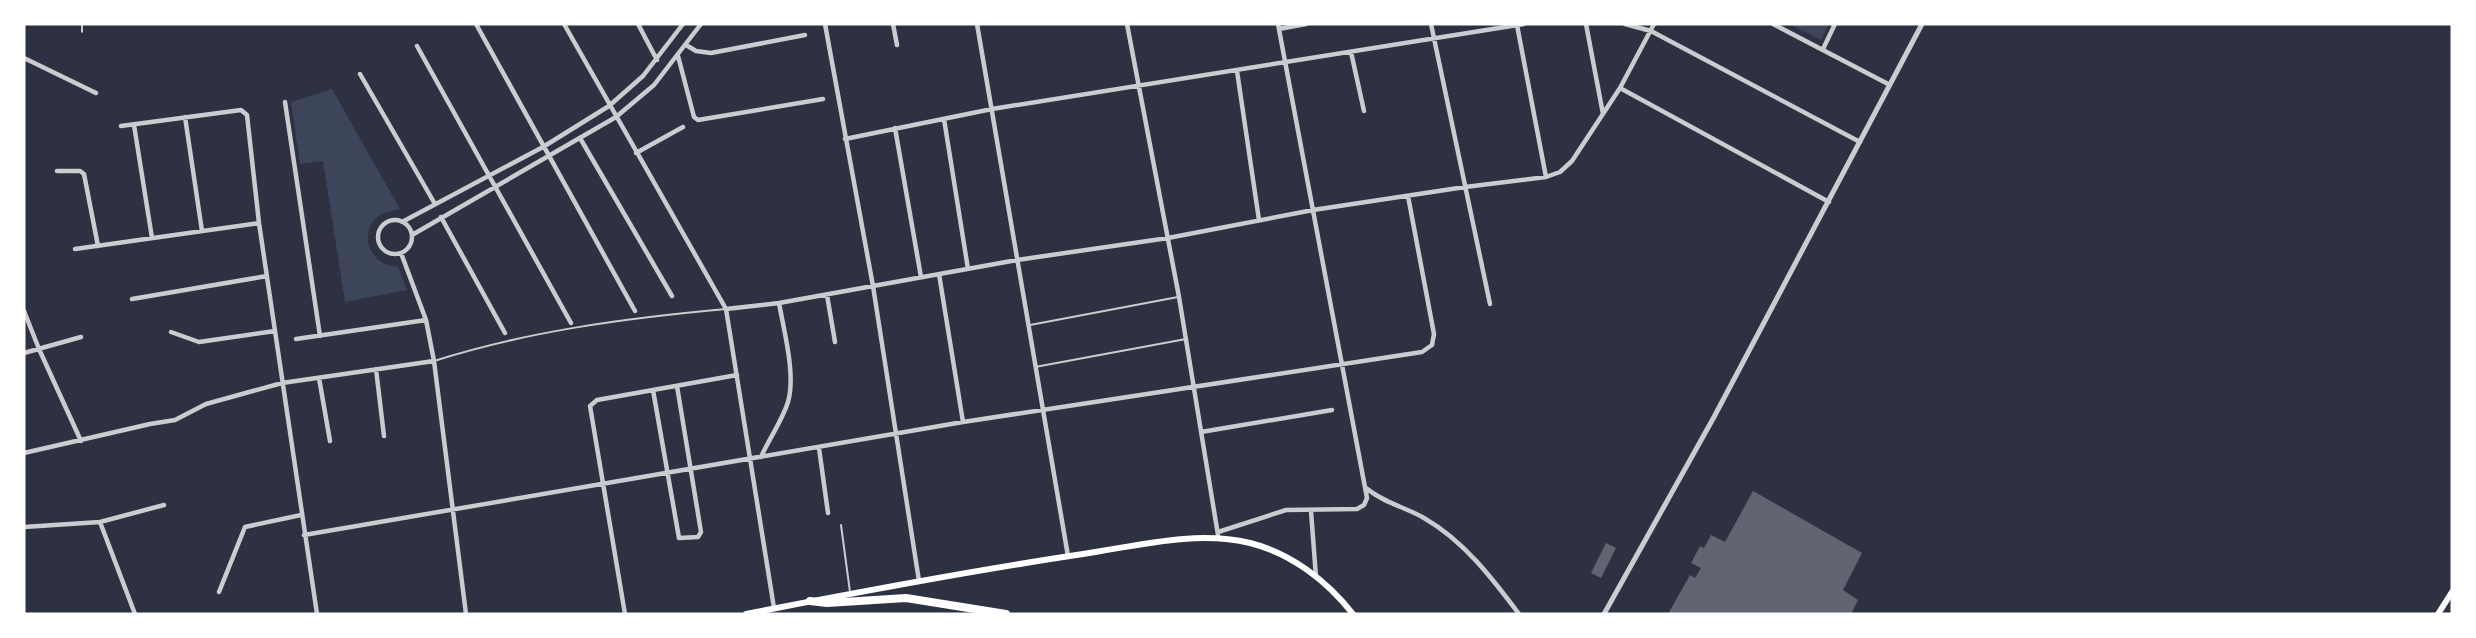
<svg xmlns="http://www.w3.org/2000/svg" width="2476" height="638" viewBox="0 0 2476 638" font-family="Montserrat,sans-serif">
	<style>
		.green { fill: #3c4559 }
		.building { fill: #626471 }
		.lines { fill: none; stroke-linecap: round; stroke-linejoin: round }
		.path { stroke: #fff; stroke-width: 1.5 }
		.service { stroke: #caccd0; stroke-width: 2 }
		.minor { stroke: #caccd0; stroke-width: 4.5 }
		.tertiary { stroke: #caccd0; stroke-width: 5 }
		.secondary { stroke: #fff; stroke-width: 6 }
		.trunk { stroke: #fff; stroke-width: 8 }
	</style>
	<rect width="100%" height="100%" fill="#2d3142"/>
	<path class="green" d="M1789,24H1829L1821,40Z
		M332,89L400,209C394,211 387,211 382,214C363,223 364,250 380,261C385,265 393,266 398,267L407,290L345,302L323,161L300,164L291,102Z"/>
	<path class="building" d="M1753,491L1862,553L1843,590L1858,600L1851,614H1668L1690,575L1695,578L1701,568L1691,563L1700,546L1704,548L1711,535L1725,542Z
		M1606,543L1616,548L1601,578L1591,573Z"/>
	<g class="lines">
		<path class="path" d="M82,24V32"/>
		<path class="service" d="M1030,325L1178,297
			M434,361C528,331 627,318 726,309
			M1035,367L1186,339
			M841,525L850,592"/>
		<path class="minor" d="M476,24L635,311
			M564,24L726,309L774,608
			M638,24L657,60
			M825,24L873,286L919,581
			M893,24L897,45
			M977,24L1068,556
			M1127,24L1179,297L1218,535
			M1431,24L1490,304
			M1586,24L1603,114
			M1625,24L1651,31L1860,142
			M1773,24L1890,85
			M1517,25L1546,177
			M1279,29L1306,24
			M686,45L696,51L711,53L805,35
			M417,46L571,323
			M1823,49L1835,24
			M1351,52L1364,111
			M678,56L694,117L698,120L823,99
			M24,58L96,93
			M1237,71L1259,220
			M360,74L435,204
			M1620,88L1829,202
			M285,102L320,336
			M185,117L202,231
			M944,119L968,269
			M134,125L152,238
			M121,126L241,110L247,115L259,223L317,614
			M895,128L921,277
			M580,138L672,296
			M845,139L992,109L1524,24
			M636,153L683,127
			M57,171H80L84,174L98,246
			M441,217L505,333
			M378 237a17 17 0 1 1 34 0a17 17 0 1 1-34 0Z
			M402,222L543,147L609,106L643,76L683,24
			M412,235L616,117L654,85L701,24
			M75,249L259,223
			M401,253L426,320L434,361L466,614
			M939,274L963,422
			M827,295L835,342
			M132,299L267,276
			M726,309L779,303L1017,260L1168,238L1313,210L1465,187L1546,177L1560,172L1572,161L1620,88L1654,24
			M24,311L39,349L81,441
			M171,332L199,342L275,331
			M296,339L426,320
			M24,353L81,337
			M376,369L384,436
			M319,378L330,441
			M653,390L679,538L698,537L701,532L677,386
			M1201,432L1332,410
			M819,448L828,513
			M24,453L150,424L175,420L206,404L282,383L434,361
			M761,457C769,439 782,421 788,402C796,375 784,331 779,303
			M1366,488C1384,503 1405,507 1424,518C1464,541 1492,578 1519,614
			M1311,511L1316,577
			M100,522L135,614
			M24,527L100,522L164,505
			M1218,532L1286,510L1357,509L1364,505L1367,498L1278,24
			M304,535L963,422L1422,352L1432,345L1434,334L1408,196
			M219,592L245,527L301,515
			M625,614L590,406L597,400L737,375"/>
		<path class="tertiary" d="M1604,614L1714,417L1922,24"/>
		<path class="secondary" d="M746,614C858,592 970,571 1083,554C1137,546 1195,530 1250,543C1291,553 1327,581 1353,614
			M2438,614L2452,592"/>
		<path class="trunk" d="M810,601L827,603L906,598L1006,614"/>
	</g>
	<rect width="2476" height="638" fill="none" stroke="#ffffff" stroke-width="51"/>
</svg>
